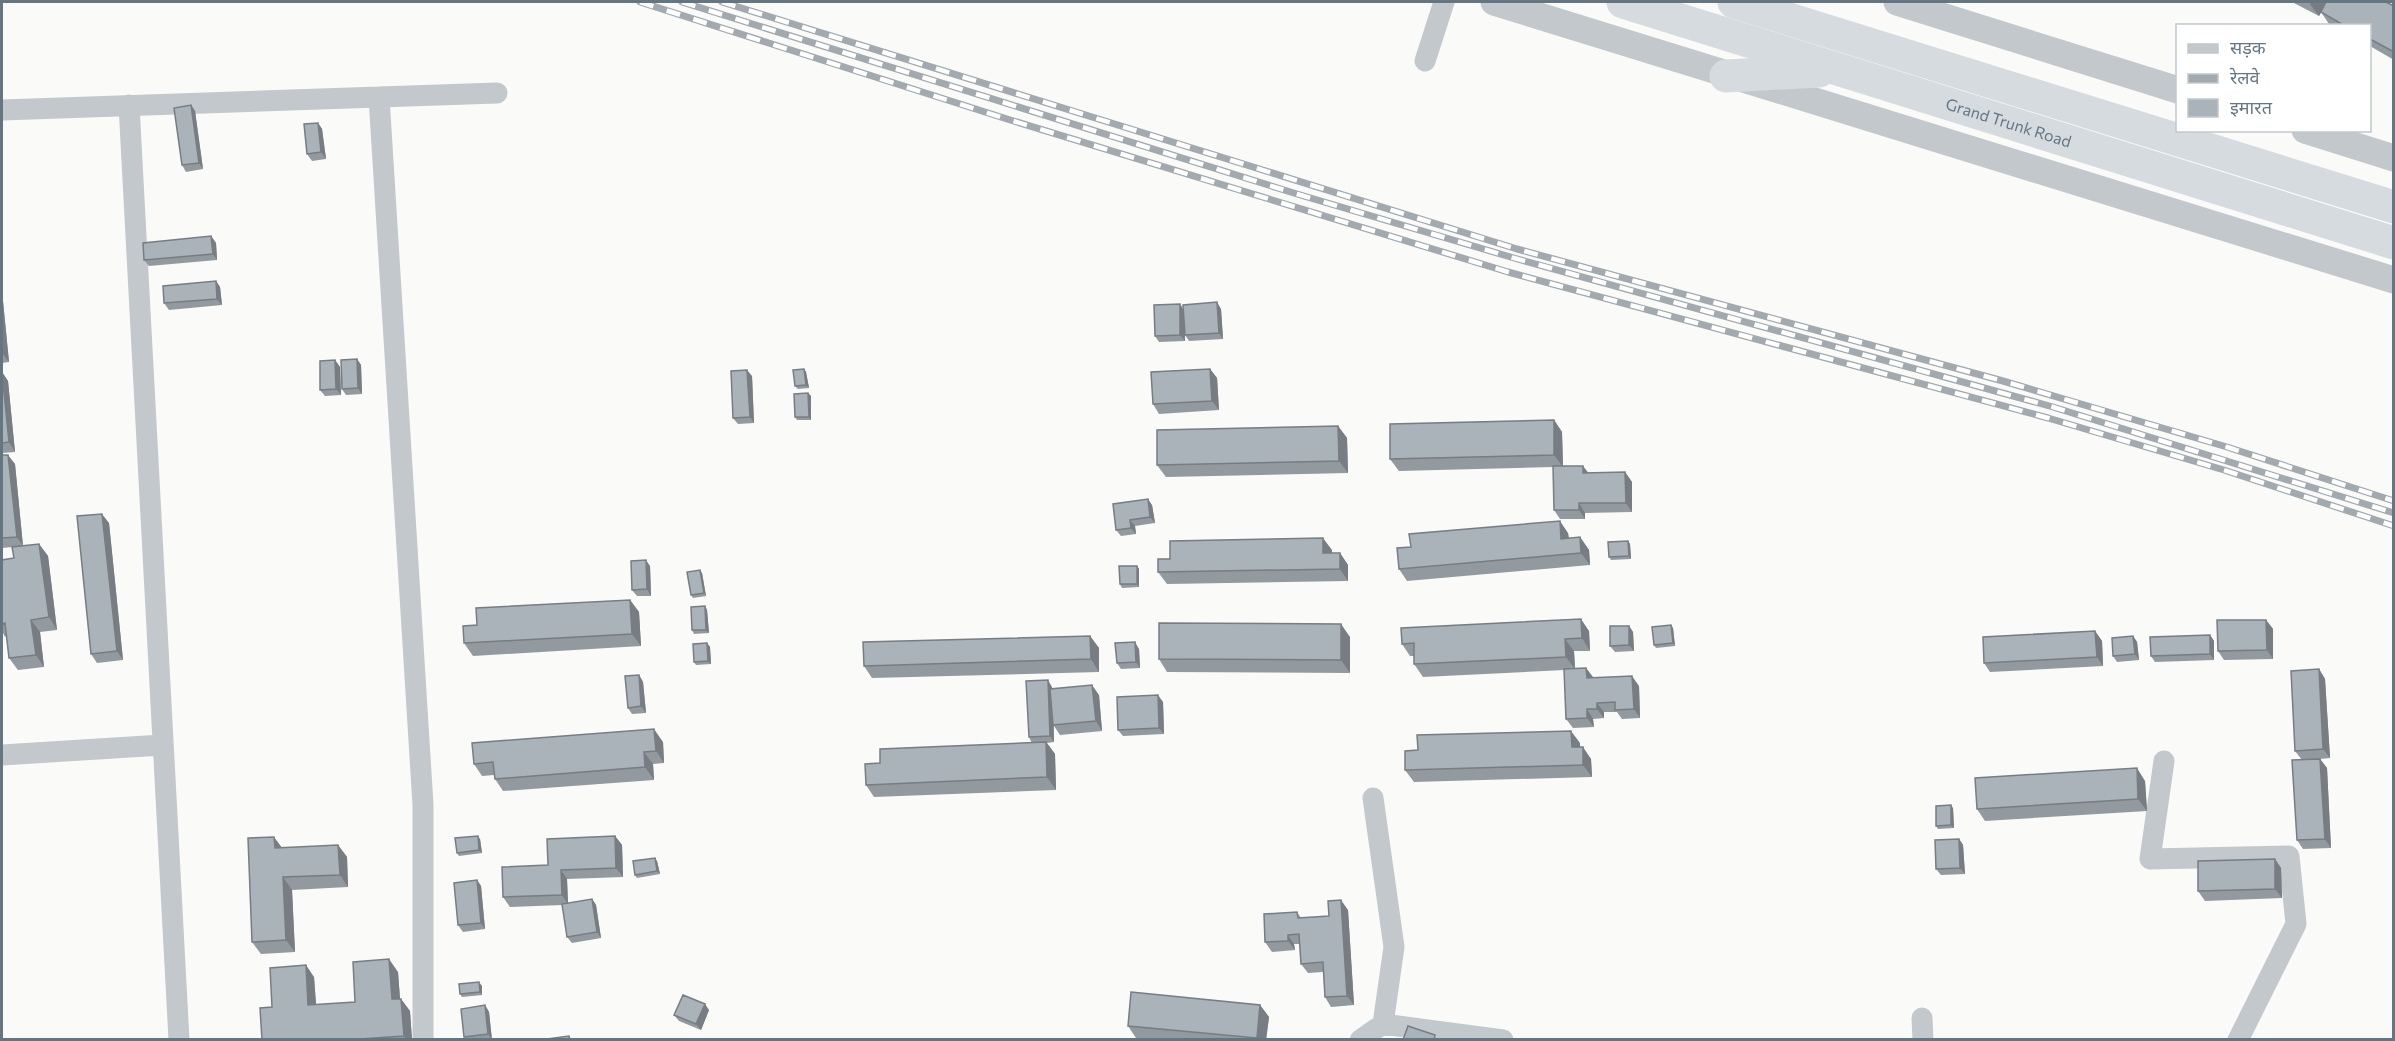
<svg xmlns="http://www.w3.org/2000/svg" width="2395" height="1041" viewBox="0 0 2395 1041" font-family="Commissioner,'Noto Sans Devanagari',sans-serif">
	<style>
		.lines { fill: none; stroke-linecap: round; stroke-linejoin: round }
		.minor { stroke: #c3c8cc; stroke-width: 21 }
		.tertiary { stroke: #c3c8cc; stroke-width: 27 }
		.trunk { stroke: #d6dbdf; stroke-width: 33 }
		.rail-casing { stroke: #a2aab0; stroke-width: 7 }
		.rail { stroke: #fff; stroke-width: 4.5; stroke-dasharray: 14; stroke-linecap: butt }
		.wall { fill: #929a9f }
		.shaded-wall { fill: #777d82 }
		.building { fill: #aab3b9; stroke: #777d82; stroke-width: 1.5 }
		.labels { text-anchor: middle; stroke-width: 6; stroke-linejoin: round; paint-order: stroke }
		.street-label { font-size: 16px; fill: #657683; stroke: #fff }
	</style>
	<rect width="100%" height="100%" fill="#fafaf8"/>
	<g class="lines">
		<path class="minor" d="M1425,61L1444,2
			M379,97L423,805V1040
			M129,105L179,1040
			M2,110L497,93
			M2,755L162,745
			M2164,761L2150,859L2289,856L2296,924L2238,1040
			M1922,1018L1923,1040
			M1383,1024L1503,1040
			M1360,1040L1383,1024L1394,947L1373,798"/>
		<path class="tertiary" d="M1494,2L2394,280
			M1897,2L2178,90
			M2305,130L2394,158"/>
		<g class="trunk">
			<path id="s1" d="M1623,2L2394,243"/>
			<path d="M1734,2L2394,207"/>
			<path d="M1726,76L1819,71"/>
		</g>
		<defs>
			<path id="rail" d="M640,2L1007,119L1508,272L2048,418L2224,470L2394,526
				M682,2L1297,194L1514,258L2053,407L2394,513
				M722,2L1517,249L2003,381L2227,447L2394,501"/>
		</defs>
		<use href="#rail" class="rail-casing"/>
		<use href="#rail" class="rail"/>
	</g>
	<path class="wall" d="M2292,2H2386L2394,6V60L2370,46V26H2332L2329,24L2321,12L2319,16Z
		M191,105L195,111L203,169L186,172L182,165Z
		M318,123L322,129L326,159L312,161L307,154Z
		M211,236L216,243L217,260L149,266L144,260Z
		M216,281L220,287L222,305L169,310L164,303Z
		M2,291L9,362L2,363Z
		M1180,304L1183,309H1221L1223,339L1189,341L1185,335V341L1159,342L1155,336Z
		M357,359L361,365L362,394L346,395L342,389Z
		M335,360L340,367L341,395L325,396L320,390Z
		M804,369L806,372L809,388L798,389L795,386Z
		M1210,369L1217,378L1219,410L1159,414L1153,404Z
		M2,372L8,381L15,452L2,453Z
		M752,376L754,423L738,424L733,418Z
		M808,393L811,396V420H797L795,417Z
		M1554,420L1562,432L1563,466L1588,473L1625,472L1632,482V512L1585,513V519H1560L1554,510L1553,467L1399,471L1390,459Z
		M1338,426L1347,438L1348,473L1166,477L1157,465Z
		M2,455L15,464L23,546L2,548Z
		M1113,504L1152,505L1155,523L1135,526L1136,534L1121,536L1116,530Z
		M109,523L123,660L97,663L91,654Z
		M1568,533L1569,538L1580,537L1589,550L1590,565L1407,581L1399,569L1411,547Z
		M1628,541L1630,544L1631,559L1611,560L1609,557Z
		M39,544L48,556L57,630L40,632L44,667L18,670L9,658L6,636L5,637L2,631V560L14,558Z
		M1332,550V553H1340L1348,565V581L1167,584L1158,572Z
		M650,566L651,596H637L632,590Z
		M1137,566L1139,569V587L1122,588L1120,584Z
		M702,573L706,596L693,598L691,595Z
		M630,600L639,612L641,646L473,656L464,643L477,625Z
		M705,606L707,610L709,633L694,634L692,630Z
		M2266,620L2273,629V659L2224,660L2218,651Z
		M1671,625L1673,628L1675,646L1656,648L1654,645Z
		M1629,626L1633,632L1634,651L1615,652L1610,646Z
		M1589,631L1590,651H1574L1575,668H1586L1593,678L1639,686L1640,718L1622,719L1617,712H1604V718L1593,719L1594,727L1573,728L1566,719L1564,670L1423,677L1414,664V656H1410L1402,644Z
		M2095,631L2102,641L2103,666L1990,672L1984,663Z
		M2210,635L2214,641V660L2155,662L2151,656Z
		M1090,636L1099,648V672L872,678L864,666Z
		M2133,636L2137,642L2139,660L2117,662L2113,656Z
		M1350,637V673L1167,672L1159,659Z
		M707,643L710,647L711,664L696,665L694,662Z
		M1139,649L1140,668L1121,669L1117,663Z
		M2319,669L2325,679L2330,758L2320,759L2327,768L2331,848L2303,849L2297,840L2302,760L2295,751Z
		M639,675L643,682L646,713L632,714L628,708Z
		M1052,687V689L1099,695L1102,731L1060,735L1054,726V742L1047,743L1055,754L1056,790L874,797L866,785L880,763L1032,743L1029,737Z
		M1163,702L1164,734L1123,736L1118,730Z
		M663,742L664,763L653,764L654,780L503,791L495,779L494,775L482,776L474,764Z
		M1580,743V747L1591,759L1592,777L1414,782L1405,770Z
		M2145,781L2147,811L1985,821L1977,809Z
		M1953,808L1954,828L1938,829L1936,826Z
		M615,836L622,845L623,877L567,879L568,903L592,899L596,905L601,938L572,943L567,937L562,905L510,907L503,897L548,865Z
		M480,839L482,853L459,856L457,853Z
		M1959,839L1963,845L1965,874L1941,875L1936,869Z
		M338,845L347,857L348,887L292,890L295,952L261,954L252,942L282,848Z
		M2275,859L2281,868L2282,898L2205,901L2198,891Z
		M657,861L660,874L637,878L635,875Z
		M477,880L481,886L485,929L463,932L458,925Z
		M1348,910L1354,1005L1331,1007L1325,997L1323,972L1308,973L1301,964L1300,944H1294L1295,950L1272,952L1265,942L1297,912L1301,918L1329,916Z
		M398,972L400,999H401L410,1011L412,1040H262L272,1007L314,977L316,1005L355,1002Z
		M482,986V995L462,997L460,994Z
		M485,1005L489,1012L492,1040H466L464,1037Z
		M1260,1005L1269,1017L1266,1040H1154L1136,1038L1128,1026Z
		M709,1010L701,1030L679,1021L674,1015Z"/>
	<path class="shaded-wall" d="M2311,2H2327L2319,16L2310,4Z
		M191,105L195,111L203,169L199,163Z
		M318,123L322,129L326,159L321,152Z
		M211,236L216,243L217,260L213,254Z
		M216,281L220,287L222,305L217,299Z
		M2,291L9,362L2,353Z
		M1217,302L1221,309L1223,339L1219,333Z
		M1180,304L1184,311L1185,341L1180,335Z
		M357,359L361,365L362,394L358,388Z
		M335,360L340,367L341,395L336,389Z
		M804,369L806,372L809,388L806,385Z
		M1210,369L1217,378L1219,410L1212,401Z
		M747,370L752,376L754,423L750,417Z
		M2,372L8,381L15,452L9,442Z
		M808,393L811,396V420L809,417Z
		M1554,420L1562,432L1563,467L1554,455Z
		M1338,426L1347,438L1348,473L1339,461Z
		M8,455L15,464L23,546L17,537Z
		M1583,466L1590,475L1583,473Z
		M1625,472L1632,482V512L1626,503Z
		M1148,499L1152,505L1155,523L1150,517Z
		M1579,503L1585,513V519L1579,510Z
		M102,514L109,523L123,660L117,651Z
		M1130,520L1135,526L1136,534L1131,528Z
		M1560,521L1568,533L1570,551L1561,539Z
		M1580,537L1589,550L1590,565L1581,553Z
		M1323,538L1332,550V566L1323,553Z
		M1628,541L1630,544L1631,559L1629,556Z
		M39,544L48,556L57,630L49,617Z
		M1340,553L1348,565V581L1340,569Z
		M646,560L650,566L651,596L647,589Z
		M1137,566L1139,569V587L1137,584Z
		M700,570L702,573L706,596L704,593Z
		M630,600L639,612L641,646L632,634Z
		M705,606L707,610L709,633L706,630Z
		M1581,619L1589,631L1590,651L1582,638Z
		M31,620L40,632L44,667L36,655Z
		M2266,620L2273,629V659L2267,650Z
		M1341,624L1350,637V673L1341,660Z
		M1671,625L1673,628L1675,646L1673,643Z
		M1629,626L1633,632L1634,651L1629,645Z
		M2095,631L2102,641L2103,666L2097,657Z
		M2210,635L2214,641V660L2210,654Z
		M1090,636L1099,648V672L1091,659Z
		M2133,636L2137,642L2139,660L2135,654Z
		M1565,639L1574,651L1575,669L1566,657Z
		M1135,642L1139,649L1140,668L1136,662Z
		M707,643L710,647L711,664L708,661Z
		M1586,668L1593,677V688L1587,678Z
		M2319,669L2325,679L2330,758L2323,749Z
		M639,675L643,682L646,713L641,706Z
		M1632,676L1639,686L1640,718L1634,709Z
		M1048,680L1052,687L1054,742L1050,736Z
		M1092,685L1099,695L1102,731L1096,721Z
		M1158,695L1163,702L1164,734L1159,728Z
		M1597,703L1604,712V718L1597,709Z
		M1587,709L1593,719L1594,727L1587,718Z
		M654,729L663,742L664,763L656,751Z
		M1571,731L1580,743V759L1572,747Z
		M1046,742L1055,754L1056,790L1047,777Z
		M1583,747L1591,759L1592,777L1583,765Z
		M644,752L653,764L654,780L645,767Z
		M2320,759L2327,768L2331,848L2325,839Z
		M2137,768L2145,781L2147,811L2138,799Z
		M1951,805L1953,808L1954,828L1951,825Z
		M478,836L480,839L482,853L479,850Z
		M615,836L622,845L623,877L616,868Z
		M274,837L283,849L275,848Z
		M1959,839L1963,845L1965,874L1960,868Z
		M338,845L347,857L348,887L340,875Z
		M655,858L657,861L660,874L657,871Z
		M2275,859L2281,868L2282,898L2275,889Z
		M561,870L567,879L568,904L562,895Z
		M283,877L292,890L295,952L286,940Z
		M477,880L481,886L485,929L481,923Z
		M592,899L596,905L601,938L597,932Z
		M1341,900L1348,910L1354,1005L1347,996Z
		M1288,935L1294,944L1295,950L1288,941Z
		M389,959L398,972L401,1012L392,999Z
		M306,965L314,977L317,1017L308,1005Z
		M479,982L482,986V995L480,992Z
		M401,999L410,1011L412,1040H407L404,1036Z
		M705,1004L709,1010L701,1030L696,1024Z
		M485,1005L489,1012L492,1040L488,1034Z
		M1260,1005L1269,1017L1266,1040H1258L1257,1038Z"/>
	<path class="building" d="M2326,2H2386L2394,6V52L2370,39V26H2345L2321,12Z
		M191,105L199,163L182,165L174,108Z
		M318,123L321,152L307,154L304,124Z
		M211,236L213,254L144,260L143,243Z
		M216,281L217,299L164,303L163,286Z
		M1217,302L1219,333L1185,335L1183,305Z
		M1180,304V335L1155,336L1154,305Z
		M357,359L358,388L342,389L341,360Z
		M335,360L336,389L320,390V361Z
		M804,369L806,385L795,386L793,370Z
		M1210,369L1212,401L1153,404L1151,372Z
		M747,370L750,417L733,418L731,371Z
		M2,373L9,442L2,443Z
		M808,393L809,417H795L794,394Z
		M1554,420V455L1390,459V424Z
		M1338,426L1339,461L1157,465V430Z
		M2,455H8L17,537L2,538Z
		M1553,466H1583V473L1625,472L1626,503H1579V510H1554Z
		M1148,499L1150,517L1130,520L1131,528L1116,530L1113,504Z
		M102,514L117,651L91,654L77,516Z
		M1560,521L1561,539L1580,537L1581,553L1399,569L1397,548L1411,547L1409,534Z
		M1323,538V553H1340V569L1158,572V559H1170V541Z
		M1628,541L1629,556L1609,557L1608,542Z
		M39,544L49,617L31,620L36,655L9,658L5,623L2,624V560L14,558L12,547Z
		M646,560L647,589L632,590L631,561Z
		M1119,566H1137V584H1120Z
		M700,570L704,593L691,595L687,572Z
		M630,600L632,634L464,643L463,626L477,625L476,608Z
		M705,606L706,630H692L691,607Z
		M1581,619L1582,638L1565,639L1566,657L1414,664V643L1402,644L1401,628Z
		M2217,620H2266L2267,650L2218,651Z
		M1159,623L1341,624V660L1159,659Z
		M1671,625L1673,643L1654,645L1652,627Z
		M1610,626H1629V645L1610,646Z
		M2095,631L2097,657L1984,663L1983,637Z
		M2210,635V654L2151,656L2150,637Z
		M1090,636L1091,659L864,666L863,642Z
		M2133,636L2135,654L2113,656L2112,638Z
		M1135,642L1136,662L1117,663L1115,643Z
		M707,643L708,661L694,662L693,644Z
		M1586,668L1587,678L1632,676L1634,709L1615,710V702L1597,703V709H1587V718L1566,719L1564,669Z
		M2319,669L2323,749L2295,751L2291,671Z
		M639,675L641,706L628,708L625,676Z
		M1048,680L1050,736L1029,737L1026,681Z
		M1092,685L1096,721L1053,725L1050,689Z
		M1158,695L1159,728L1118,730L1117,697Z
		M654,729L656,751L644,752L645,767L495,779L493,762L474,764L472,743Z
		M1571,731L1572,747H1583V765L1405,770V751L1418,750L1417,735Z
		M1046,742L1047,777L866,785L865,764L880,763V749Z
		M2320,759L2325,839L2297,840L2292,760Z
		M2137,768L2138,799L1977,809L1975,778Z
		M1951,805V825L1936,826V806Z
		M478,836L479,850L457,853L455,838Z
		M615,836L616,868L561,870L562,895L503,897L502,867L548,865L547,839Z
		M274,837L275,848L338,845L340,875L283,877L286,940L252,942L248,838Z
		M1959,839L1960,868L1936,869L1935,840Z
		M655,858L657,871L635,875L633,861Z
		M2275,859V889L2198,891V861Z
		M477,880L481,923L458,925L454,883Z
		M592,899L597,932L567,937L562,904Z
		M1341,900L1347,996L1325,997L1323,962L1301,964L1299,934L1288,935V941L1265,942L1264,914L1297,912L1298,918L1329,916L1328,901Z
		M389,959L392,999H401L404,1036L345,1040H262L260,1008L272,1007L270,968L306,965L308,1005L355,1002L353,962Z
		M479,982L480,992L460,994L459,984Z
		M1131,992L1260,1005L1257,1038L1128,1026Z
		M683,995L705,1004L696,1024L674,1015Z
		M485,1005L488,1034L464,1037L461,1009Z
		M1408,1026L1435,1035L1434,1040H1403Z
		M569,1036L570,1040H539Z"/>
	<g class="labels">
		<g class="street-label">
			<text dy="6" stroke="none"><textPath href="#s1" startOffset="404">Grand Trunk Road</textPath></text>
		</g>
	</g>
	<rect width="2395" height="1041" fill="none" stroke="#657683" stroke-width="6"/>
	<rect x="2176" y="24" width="195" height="108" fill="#ffffff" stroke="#c1c8cd" stroke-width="1.5"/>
	<rect x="2188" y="44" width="30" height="9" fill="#c3c8cc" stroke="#c1c8cd" stroke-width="1.5"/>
	<text x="2230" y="54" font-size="18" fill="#657683">सड़क</text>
	<rect x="2188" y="74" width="30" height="9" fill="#a2aab0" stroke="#c1c8cd" stroke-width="1.5"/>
	<text x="2230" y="84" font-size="18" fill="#657683">रेलवे</text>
	<rect x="2188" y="99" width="30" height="18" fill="#aab3b9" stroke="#c1c8cd" stroke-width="1.5"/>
	<text x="2230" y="114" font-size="18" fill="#657683">इमारत</text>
</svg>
